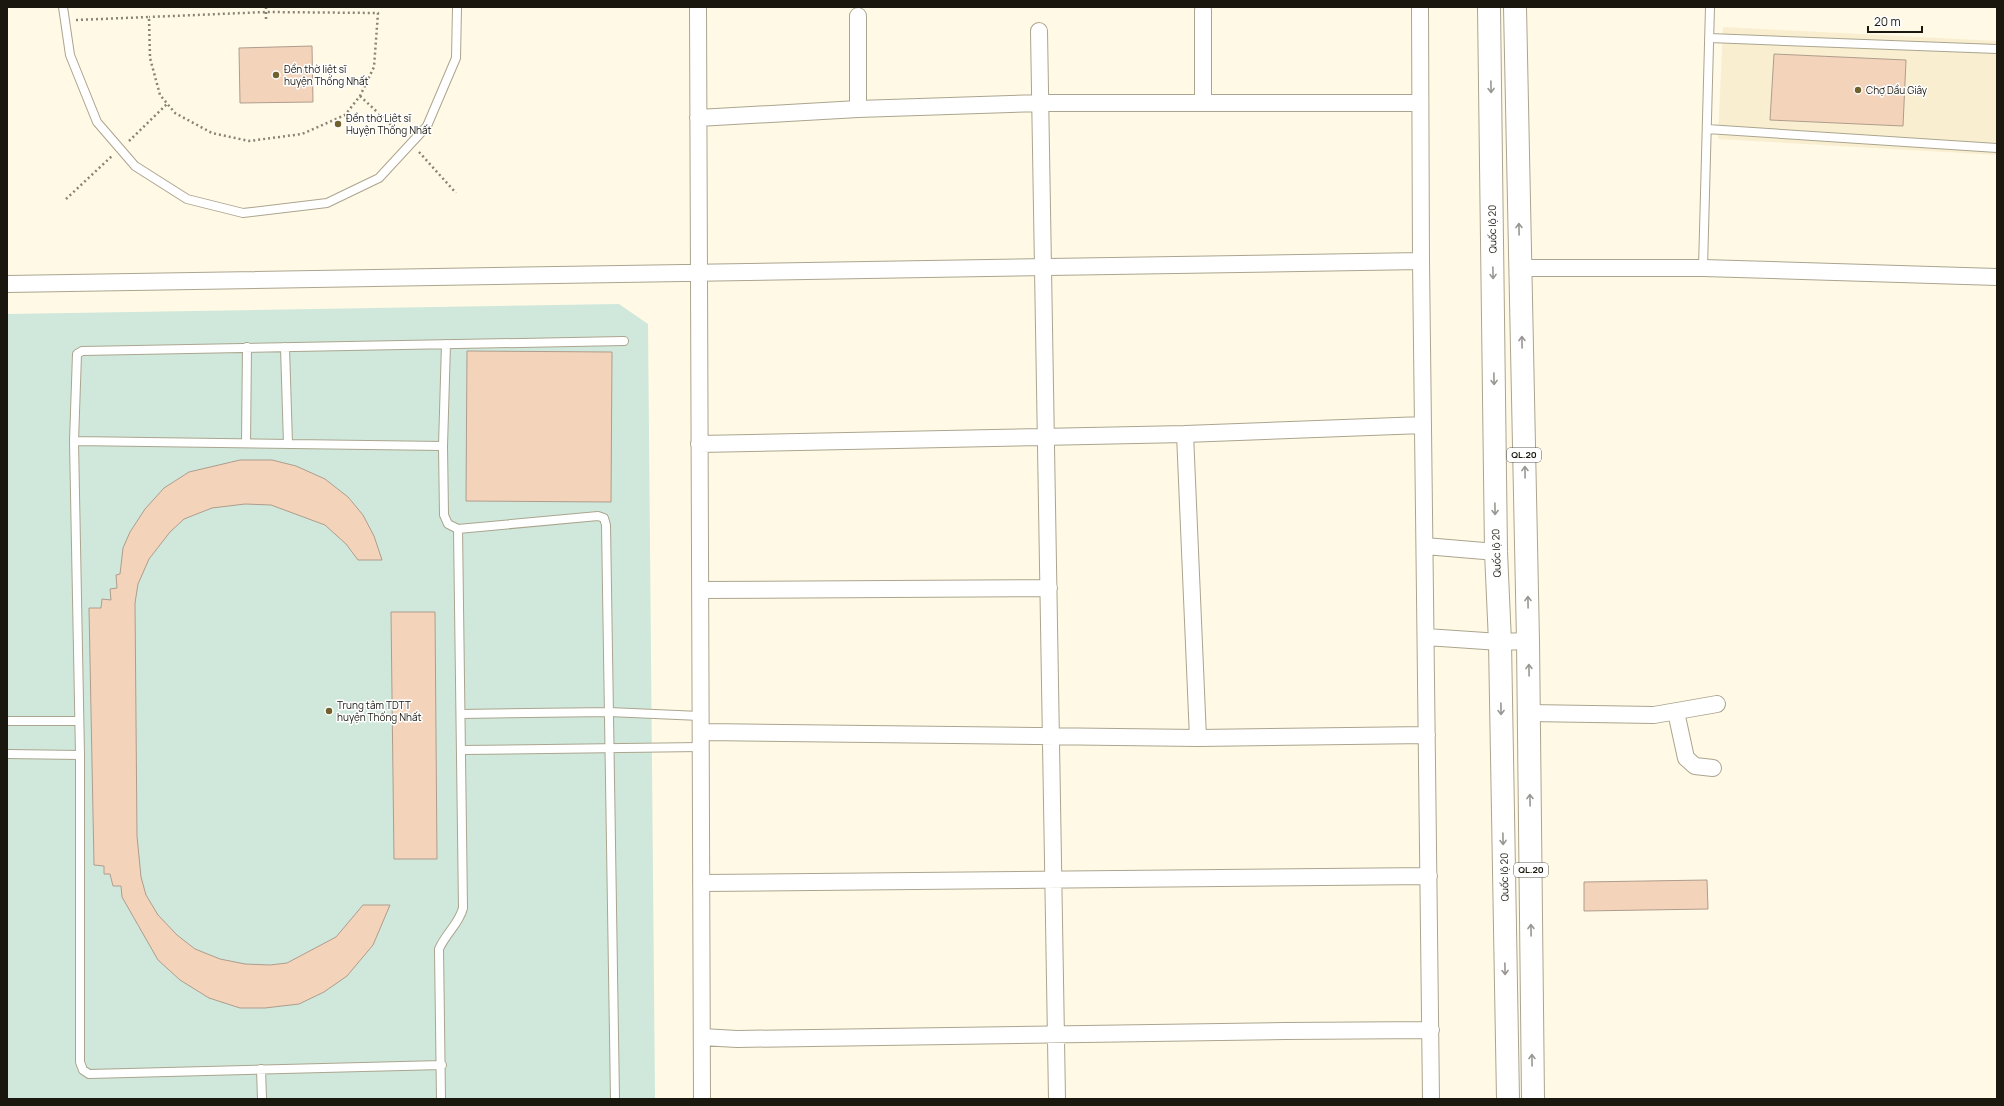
<svg xmlns="http://www.w3.org/2000/svg" width="2004" height="1106" viewBox="0 0 2004 1106" font-family="Manrope,sans-serif">
	<style>
		.built { fill: #f9efd0 }
		.green { fill: #cfe8db }
		.building { fill: #f3d4bb; stroke: #af9c8c }
		.lines { fill: none; stroke-linecap: round; stroke-linejoin: round }
		.lane-casing { stroke: #aba58f; stroke-width: 10 }
		.street-casing { stroke: #aba58f; stroke-width: 18 }
		.highway-casing { stroke: #aba58f; stroke-width: 24 }
		.path { stroke: #888477; stroke-width: 2.5; stroke-dasharray: 2 3; stroke-linecap: butt }
		.lane { stroke: #fff; stroke-width: 8 }
		.street { stroke: #fff; stroke-width: 16 }
		.highway { stroke: #fff; stroke-width: 22 }
		.oneway { stroke: #989793 }
		.poi-dot { fill: #71612f; stroke: #fff; stroke-width: 1.5 }
		.labels { text-anchor: middle; stroke-width: 3; stroke-linejoin: round; paint-order: stroke }
		.shield { fill: #fff; stroke: #5e5d56; stroke-width: 1 }
		.shield-label { font-size: 9px; font-weight: bold; fill: #19170e }
		.poi-label { font-size: 10px; fill: #19170e; stroke: #fff; text-anchor: start }
		.street-label { font-size: 10px; fill: #19170e; stroke: #fff }
	</style>
	<rect width="100%" height="100%" fill="#fff9e6"/>
	<path class="built" d="M1723,27L1997,41V155L1718,139Z"/>
	<path class="green" d="M619,304L648,324L655,1099H7V314Z"/>
	<path class="building" d="M312,46L313,102L240,103L239,48Z
		M1774,54L1906,60L1903,126L1770,120Z
		M467,351L612,352L611,502L466,501Z
		M240,460H272L296,466L325,479L348,497L363,515L374,536L382,560H358L346,544L325,525L271,505L245,504L212,508L184,519L170,532L149,559L138,584L135,603L137,836L141,877L146,895L158,915L177,935L195,949L220,959L245,964L270,965L287,963L336,937L363,905H390L373,945L347,976L324,992L299,1004L265,1008H240L209,998L180,980L158,960L122,897L121,886H113L110,874H104V866L94,865L89,608H101L102,599L111,600L110,589L117,588L116,575L120,574L123,548L130,532L145,509L164,488L189,472Z
		M391,612H435L437,859H394Z
		M1707,880L1708,909L1584,911V882Z"/>
	<g class="lines">
		<defs>
			<path id="lane" d="M63,7L70,55L97,122L135,166L187,199L243,213L327,203L379,178L427,126L456,58L457,7
				M1709,38L1997,49
				M1707,129L1997,148
				M1703,268L1710,7
				M446,344L443,446L444,515L448,524L458,529L598,516L604,518L606,525L615,1099
				M285,347L288,444
				M74,441L443,446
				M246,443L247,347
				M461,714L609,712L700,716
				M7,721H79
				M462,750L700,747
				M7,754L80,755
				M442,1065L89,1074L83,1070L80,1062V755L74,441L77,354L82,351L624,341
				M261,1069L262,1099
				M441,1099L439,949C446,933 459,924 463,908L458,529"/>
			<path id="street" d="M698,7L702,1099
				M1420,7L1421,261L1431,1099
				M1203,10V103
				M1039,31L1057,1099
				M858,109V16
				M698,118L858,109L1041,103H1420
				M1520,268H1703L1997,277
				M7,284L1421,261
				M1185,434L1198,738
				M699,444L1185,434L1423,425
				M1425,546L1496,552
				M700,590L1049,588
				M1426,637L1500,642L1528,641
				M1676,712L1686,758L1695,766L1713,768
				M1529,713L1654,715L1717,704
				M704,732L1198,738L1427,735
				M701,883L1429,876
				M702,1037L737,1039L1285,1031L1431,1030"/>
			<path id="highway" d="M1489,7L1496,552L1500,642L1508,1099
				M1515,7L1528,641L1533,1099"/>
		</defs>
		<use href="#lane" class="lane-casing"/>
		<use href="#street" class="street-casing"/>
		<use href="#highway" class="highway-casing"/>
		<path class="path" d="M266,7V22
			M76,20L149,17L150,58L160,95L175,113L212,133L249,141L302,134L345,115L360,96L374,67L378,13L266,12L149,17
			M360,96L402,135
			M129,141L167,104
			M419,152L456,193
			M66,199L112,156"/>
		<use href="#lane" class="lane"/>
		<use href="#street" class="street"/>
		<use href="#highway" class="highway"/>
	</g>
	<defs><path id="oneway-shaft" d="M-6 0H5M1.5-3L5.5 0L1.5 3" fill="none" stroke-width="1.6" stroke-linecap="round" stroke-linejoin="round"/></defs>
	<g class="oneway">
		<use href="#oneway-shaft" transform="translate(1491 87) rotate(89)"/>
		<use href="#oneway-shaft" transform="translate(1519 229) rotate(-91)"/>
		<use href="#oneway-shaft" transform="translate(1493 273) rotate(89)"/>
		<use href="#oneway-shaft" transform="translate(1522 342) rotate(-91)"/>
		<use href="#oneway-shaft" transform="translate(1494 379) rotate(89)"/>
		<use href="#oneway-shaft" transform="translate(1525 472) rotate(-91)"/>
		<use href="#oneway-shaft" transform="translate(1495 509) rotate(89)"/>
		<use href="#oneway-shaft" transform="translate(1528 602) rotate(-91)"/>
		<use href="#oneway-shaft" transform="translate(1529 670) rotate(-91)"/>
		<use href="#oneway-shaft" transform="translate(1501 709) rotate(89)"/>
		<use href="#oneway-shaft" transform="translate(1530 800) rotate(-91)"/>
		<use href="#oneway-shaft" transform="translate(1503 839) rotate(89)"/>
		<use href="#oneway-shaft" transform="translate(1531 930) rotate(-91)"/>
		<use href="#oneway-shaft" transform="translate(1505 969) rotate(89)"/>
		<use href="#oneway-shaft" transform="translate(1532 1060) rotate(-91)"/>
	</g>
	<g class="poi-dot">
		<circle cx="276" cy="75" r="4"/>
		<circle cx="1858" cy="90" r="4"/>
		<circle cx="338" cy="124" r="4"/>
		<circle cx="329" cy="711" r="4"/>
	</g>
	<g class="labels">
		<g class="shield">
			<rect x="1507" y="448" width="34" height="14" rx="3"/>
			<rect x="1514" y="863" width="34" height="14" rx="3"/>
		</g>
		<g class="shield-label">
			<text x="1524" y="458">QL.20</text>
			<text x="1531" y="873">QL.20</text>
		</g>
		<g class="poi-label">
			<text x="284" y="73">Đền thờ liệt sĩ<tspan x="284" dy="12">huyện Thống Nhất</tspan></text>
			<text x="1866" y="94">Chợ Dầu Giây</text>
			<text x="346" y="122">Đền thờ Liệt sĩ<tspan x="346" dy="12">Huyện Thống Nhất</tspan></text>
			<text x="337" y="709">Trung tâm TDTT<tspan x="337" dy="12">huyện Thống Nhất</tspan></text>
		</g>
		<g class="street-label">
			<text transform="translate(1492 229) rotate(-91)" y="4">Quốc lộ 20</text>
			<text transform="translate(1496 553) rotate(-92)" y="4">Quốc lộ 20</text>
			<text transform="translate(1504 877) rotate(-91)" y="4">Quốc lộ 20</text>
		</g>
	</g>
	<rect width="2004" height="1106" fill="none" stroke="#19170e" stroke-width="16"/>
	<path d="M1868 26v6h54v-6" fill="none" stroke="#19170e" stroke-width="2"/>
	<text x="1874" y="26" font-size="12" fill="#19170e" stroke="#ffffff" stroke-width="3" paint-order="stroke">20 m</text>
</svg>
